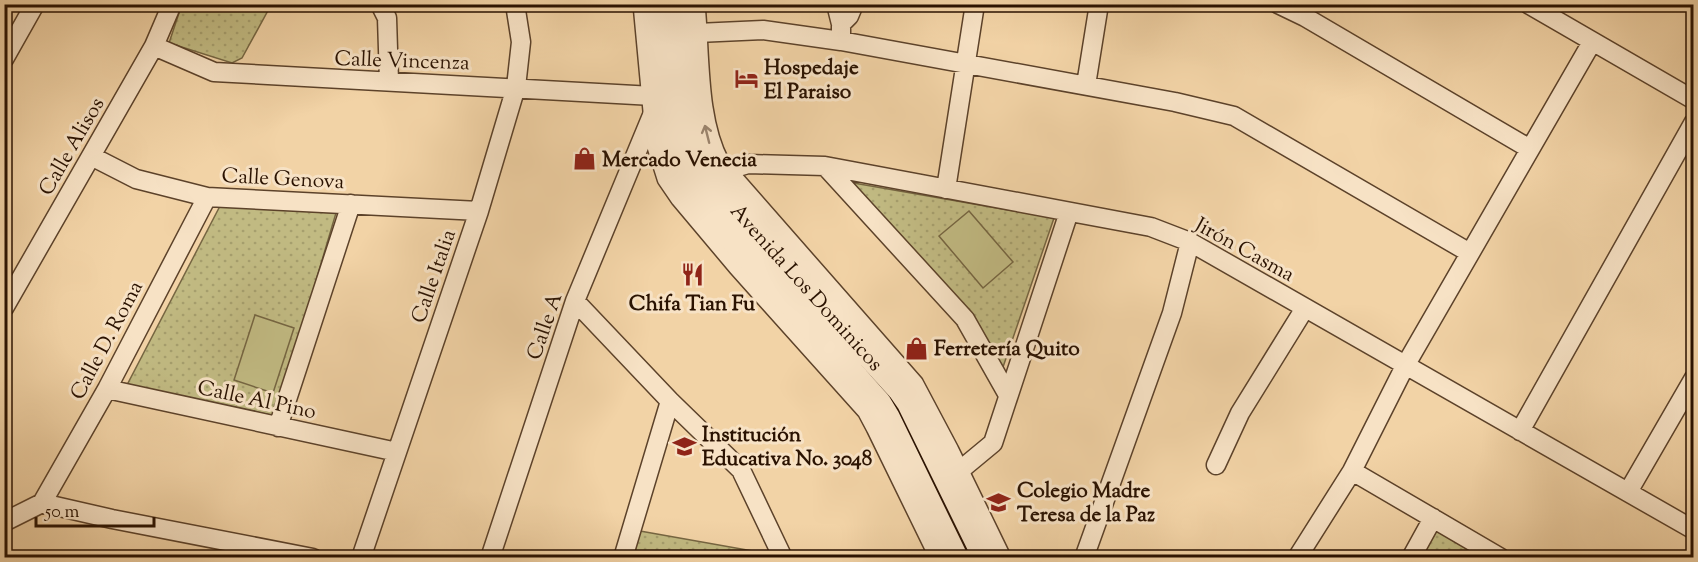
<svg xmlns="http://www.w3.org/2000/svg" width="1698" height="562" viewBox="0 0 1698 562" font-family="'Sorts Mill Goudy',serif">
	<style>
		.green { fill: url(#green-dots); stroke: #766642; stroke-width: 1.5 }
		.pitch { fill: #c1ba82; stroke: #766642; stroke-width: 1.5 }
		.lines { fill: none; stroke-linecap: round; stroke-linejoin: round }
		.minor-casing { stroke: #5c422a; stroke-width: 21 }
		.tertiary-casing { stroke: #5c422a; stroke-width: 24 }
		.secondary-casing { stroke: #2a1201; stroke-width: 27 }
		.minor { stroke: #f7e2c5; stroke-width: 18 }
		.tertiary { stroke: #f7e2c5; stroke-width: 21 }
		.secondary { stroke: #f7e2c5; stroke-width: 24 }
		.oneway { stroke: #9b846d }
		.labels { text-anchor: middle; stroke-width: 6; stroke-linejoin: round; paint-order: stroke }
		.street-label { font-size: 21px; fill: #2a1201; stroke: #f7e2c5 }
		.poi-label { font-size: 21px; font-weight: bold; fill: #2a1201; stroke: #f7e2c5; text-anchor: start }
	</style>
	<defs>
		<pattern id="green-dots" width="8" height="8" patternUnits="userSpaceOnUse" patternTransform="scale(1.5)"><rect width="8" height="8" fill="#c1ba82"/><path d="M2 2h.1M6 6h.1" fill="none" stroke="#a69f6e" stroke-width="1.8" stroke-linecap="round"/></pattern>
	</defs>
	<rect width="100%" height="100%" fill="#f2d3a6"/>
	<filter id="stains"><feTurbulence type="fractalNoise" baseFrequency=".00333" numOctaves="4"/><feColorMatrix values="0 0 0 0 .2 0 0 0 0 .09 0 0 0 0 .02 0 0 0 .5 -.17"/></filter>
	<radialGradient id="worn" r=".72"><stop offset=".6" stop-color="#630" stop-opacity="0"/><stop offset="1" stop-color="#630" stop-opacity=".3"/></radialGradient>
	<path class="green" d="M182,4H271V5L242,58L232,63L169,43Z
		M848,182L1054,218L1002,370Z
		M220,206L336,213L276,416L127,385Z
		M1435,527L1487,558H1419Z
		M640,531L770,554L772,557L633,558Z"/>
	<path class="pitch" d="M969,211L1013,262L983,288L939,236Z
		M255,315L294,328L273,393L234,380Z
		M689,550L724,557H687Z"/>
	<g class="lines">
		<defs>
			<path id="minor" d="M380,4L387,18L389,81
				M836,4L841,24V41
				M1278,4L1305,17L1530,149
				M1528,4L1694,100
				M841,24L849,16L854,4
				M697,33L763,30L841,41L1175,102L1234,116L1470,253
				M154,46L214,72L653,96
				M4,59L35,4
				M1086,85L1099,4
				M91,156L136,179L207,197L479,211
				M825,166L965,319L1008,395
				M724,171L748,164L825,166L1151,227L1190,242L1694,530
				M946,189L975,4
				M575,301L670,401L741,470L783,558
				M4,308L154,46L172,4
				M107,389L397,452
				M278,427L351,204
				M1520,431L1694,122
				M1216,465L1240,413L1305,308
				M1352,471L1501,558
				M958,472L993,443L1069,212
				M1628,492L1694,378
				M42,503L107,389L207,197
				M4,522L42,503L112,519L313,558
				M361,558L479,211L516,87L521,42L515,4
				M490,558L575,301L653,113
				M623,558L670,401
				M1084,558L1172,313L1190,242
				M1297,558L1352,471L1405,366L1592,42
				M1411,558L1433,518"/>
			<path id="tertiary" d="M644,4L657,143L668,178L681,197L739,266L868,410L877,427L941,558
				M694,4C699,54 695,120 719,164L913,385L948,451L1000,558"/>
			<path id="secondary" d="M657,4L670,136L679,166L695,192L726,232L879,403L888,418L956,558
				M677,4L689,131C693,149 699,167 711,182L900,390L909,403L985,558"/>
		</defs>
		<use href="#minor" class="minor-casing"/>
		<use href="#tertiary" class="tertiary-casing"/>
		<use href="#secondary" class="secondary-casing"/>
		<use href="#minor" class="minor"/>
		<use href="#tertiary" class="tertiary"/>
		<use href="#secondary" class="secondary"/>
	</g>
	<defs><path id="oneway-shaft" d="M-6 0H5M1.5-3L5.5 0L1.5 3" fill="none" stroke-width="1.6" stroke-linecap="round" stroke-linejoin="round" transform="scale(1.5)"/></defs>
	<use class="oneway" href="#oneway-shaft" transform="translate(707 134) rotate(-104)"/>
	<defs>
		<symbol id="hotel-bare" viewBox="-9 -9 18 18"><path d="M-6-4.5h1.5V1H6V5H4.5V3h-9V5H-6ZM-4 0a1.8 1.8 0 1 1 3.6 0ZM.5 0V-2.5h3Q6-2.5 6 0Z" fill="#8f2418" stroke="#f7e2c5" stroke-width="2.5" paint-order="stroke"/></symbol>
		<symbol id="shop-bare" viewBox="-9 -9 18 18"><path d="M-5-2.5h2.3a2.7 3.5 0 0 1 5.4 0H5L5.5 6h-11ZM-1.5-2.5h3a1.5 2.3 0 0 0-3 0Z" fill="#8f2418" stroke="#f7e2c5" stroke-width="2.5" paint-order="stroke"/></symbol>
		<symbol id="restaurant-bare" viewBox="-9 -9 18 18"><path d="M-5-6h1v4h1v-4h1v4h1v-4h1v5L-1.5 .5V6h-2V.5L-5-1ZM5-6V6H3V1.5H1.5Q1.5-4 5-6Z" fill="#8f2418" stroke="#f7e2c5" stroke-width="2.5" paint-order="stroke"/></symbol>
		<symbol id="school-bare" viewBox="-9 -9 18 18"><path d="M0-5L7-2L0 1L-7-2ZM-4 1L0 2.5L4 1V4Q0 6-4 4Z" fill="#8f2418" stroke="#f7e2c5" stroke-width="2.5" paint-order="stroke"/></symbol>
	</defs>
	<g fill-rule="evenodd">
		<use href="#hotel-bare" x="730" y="62" width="33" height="33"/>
		<use href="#shop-bare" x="568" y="142" width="33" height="33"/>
		<use href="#restaurant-bare" x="676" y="258" width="33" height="33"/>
		<use href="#shop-bare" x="900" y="332" width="33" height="33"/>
		<use href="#school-bare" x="668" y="430" width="33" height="33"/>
		<use href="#school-bare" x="982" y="486" width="33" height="33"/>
	</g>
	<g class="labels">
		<g class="street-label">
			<text transform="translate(402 60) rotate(2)" y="7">Calle Vincenza</text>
			<text transform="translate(71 146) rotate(-60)" y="7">Calle Alisos</text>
			<text transform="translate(283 178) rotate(3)" y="7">Calle Genova</text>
			<text transform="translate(1245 249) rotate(29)" y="7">Jirón Casma</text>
			<text transform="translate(433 276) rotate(-71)" y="7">Calle Italia</text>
			<text transform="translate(807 287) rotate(48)" y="7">Avenida Los Dominicos</text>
			<text transform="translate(544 326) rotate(-71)" y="7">Calle A</text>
			<text transform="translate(106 340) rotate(-62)" y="7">Calle D. Roma</text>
			<text transform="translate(257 399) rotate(12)" y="7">Calle Al Pino</text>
		</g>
		<g class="poi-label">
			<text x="764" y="74">Hospedaje<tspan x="764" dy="24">El Paraiso</tspan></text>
			<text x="602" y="166">Mercado Venecia</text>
			<text x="692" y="310" text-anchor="middle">Chifa Tian Fu</text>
			<text x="934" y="355">Ferretería Quito</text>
			<text x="702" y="441">Institución<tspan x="702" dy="24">Educativa No. 3048</tspan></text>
			<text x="1017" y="497">Colegio Madre<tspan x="1017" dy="24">Teresa de la Paz</tspan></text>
		</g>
	</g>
	<rect width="1698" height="562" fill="none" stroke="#f2d3a6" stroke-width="24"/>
	<rect x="6" y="6" width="1686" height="550" fill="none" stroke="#2a1201" stroke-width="3"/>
	<rect x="12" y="12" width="1674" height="538" fill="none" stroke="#2a1201" stroke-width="1.5"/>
	<path d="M36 517v9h118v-9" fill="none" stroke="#2a1201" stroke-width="3"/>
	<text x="45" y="517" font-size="18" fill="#2a1201" stroke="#f7e2c5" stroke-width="4.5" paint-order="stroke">50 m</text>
	<rect width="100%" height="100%" filter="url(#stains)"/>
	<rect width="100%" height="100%" fill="url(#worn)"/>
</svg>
